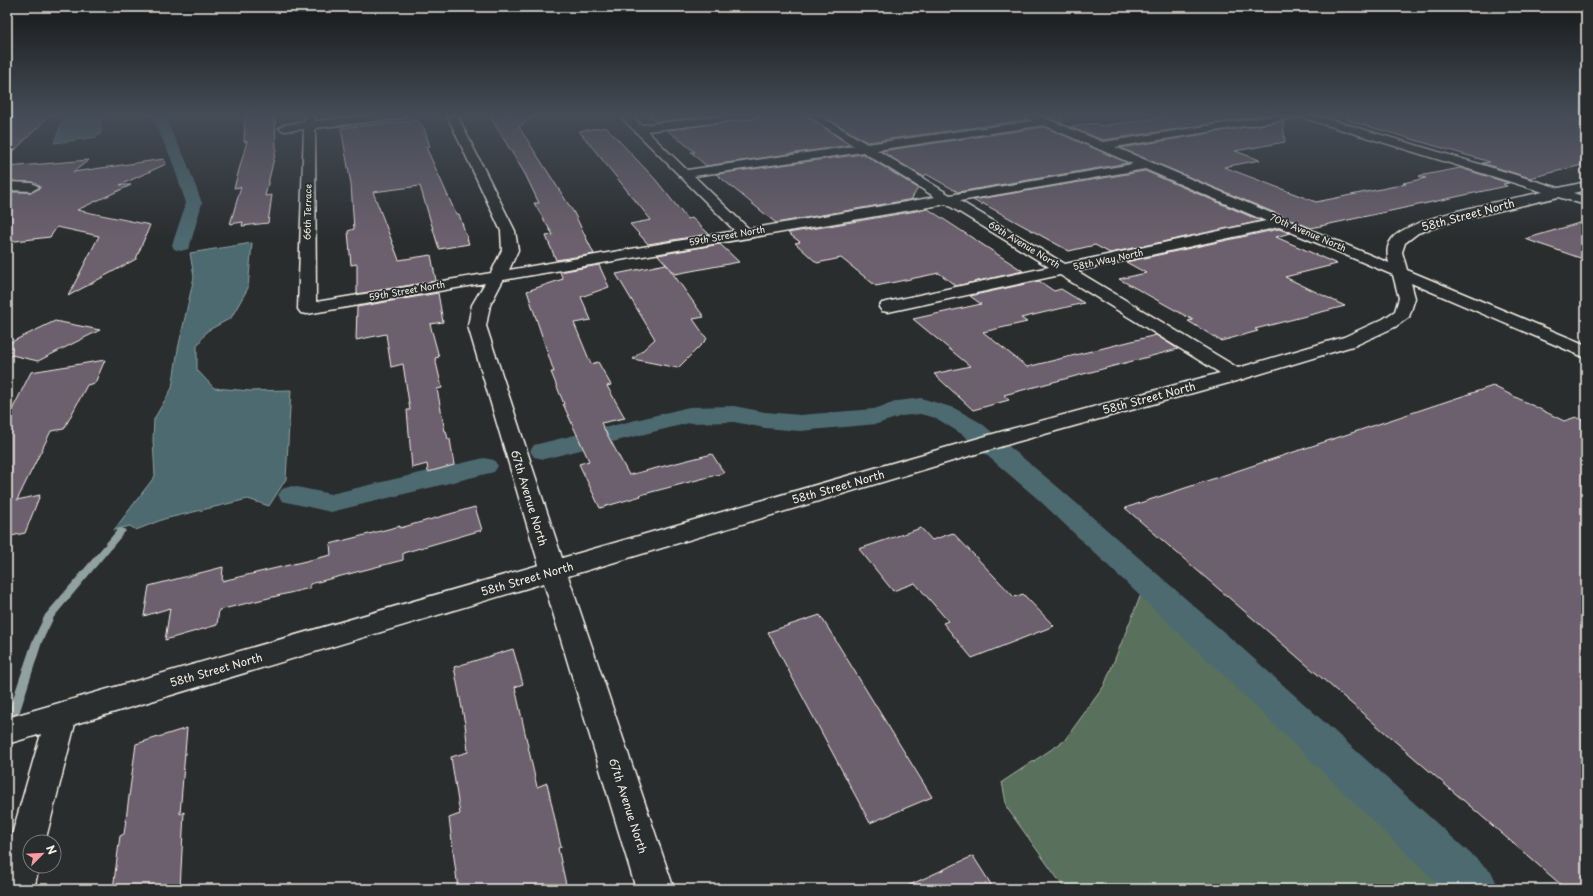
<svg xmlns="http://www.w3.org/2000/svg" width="1593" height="896" viewBox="0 0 1593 896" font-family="'Playpen Sans',sans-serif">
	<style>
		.green { fill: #58705c; stroke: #a6b0a2 }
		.water { fill: #4d6b70; stroke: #90a1a0 }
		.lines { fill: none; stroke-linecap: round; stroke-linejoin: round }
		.stream { fill: #90a1a0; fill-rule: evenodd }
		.canal { fill: #4d6b70; fill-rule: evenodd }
		.building { fill: #6d606e; stroke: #f4f1e8 }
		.minor-casing { stroke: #f4f1e8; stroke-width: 3 }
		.minor { fill: #2a2d2e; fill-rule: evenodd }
		.labels { text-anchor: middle; stroke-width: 3.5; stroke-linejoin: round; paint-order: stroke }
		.far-street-label { font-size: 9px; fill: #f4f1e8; stroke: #2a2d2e }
		.street-label { font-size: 11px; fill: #f4f1e8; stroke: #2a2d2e }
	</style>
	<rect width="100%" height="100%" fill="#2a2d2e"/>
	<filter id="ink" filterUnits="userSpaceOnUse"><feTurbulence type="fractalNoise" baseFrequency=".025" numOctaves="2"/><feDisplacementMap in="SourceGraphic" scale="8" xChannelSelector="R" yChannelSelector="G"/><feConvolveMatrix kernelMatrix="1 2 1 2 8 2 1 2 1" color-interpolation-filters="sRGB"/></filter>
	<g filter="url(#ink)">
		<path class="green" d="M1144,587L1459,889H1065L1007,808L1002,782L1064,741L1104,686Z"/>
		<path class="water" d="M68,115H101V133L97,137L54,143L62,122Z
			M252,243L248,288L231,318L207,331L197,346V370L214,388L250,391L291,390L286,479L269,506L248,499L164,519L136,530L130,526L114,530L155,476L153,440L154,419L172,388L178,349L194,277L190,253Z"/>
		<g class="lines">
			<path class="stream" d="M121,528L124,529L126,531L124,533L54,617L42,642L13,733L11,736L7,738V716L32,642L45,615L118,529Z"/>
			<path class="canal" d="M151,115H163L185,158L202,203L190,245L188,249L181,251L174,249L172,245L186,203L171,158Z
				M921,398L954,408L981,423L1059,488L1242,648L1492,873L1499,889H1443L1216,668L1039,500L963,435L936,418L920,414L902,416L877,424L800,431L765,428L734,422L689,423L544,459L534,457L530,451L534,445L689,407L734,406L765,412L800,415L874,409L898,401Z
				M484,458L494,460L498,466L494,472L331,512L282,501L278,495L282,489L292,486L331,494Z"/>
		</g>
		<path class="building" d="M34,115H50L7,158V118Z
			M245,115H275L276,150L265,196L272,195L268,223L242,226L243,222L230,224L241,187L234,188L247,141L244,142Z
			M489,115H535L519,127L574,213L594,254L556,260L546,236L553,235L534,203H539L525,174Z
			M648,115H719L657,122Z
			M759,115H806L850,145L706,166L691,152H695L667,130L753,119Z
			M821,115H1023L1028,120L867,142Z
			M1040,115H1062V124Z
			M1179,115H1271L1103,140L1070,127L1094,123L1101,126Z
			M1348,115H1554L1586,123V164L1530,178L1482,163L1490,162L1347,120Z
			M418,120L424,128L430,147H426L456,214H459L469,244L439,249L420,186L373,192L399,260L431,255L436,281L357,294V264L351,265L348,231L354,229L351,184L341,128Z
			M1283,121L1285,142L1235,151L1260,160L1224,167L1316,202L1406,184L1403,183L1426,178L1419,176L1460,168L1509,183L1503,184L1507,186L1311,228L1120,148Z
			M606,127L655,179L687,219L692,218L709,234L648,244L630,224L651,220L579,131Z
			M1044,127L1128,163L958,192L926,174L924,177L881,151Z
			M863,154L918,188L912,198L913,199L776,223L716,174Z
			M164,159L166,164L120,185H131L77,210L150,225L136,259L68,296L99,236L57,227L50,237L7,242V192H32L40,188L32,182L7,181V167L89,160L73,172Z
			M1145,171L1261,221L1110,253L1095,245L1069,251L982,203V205L973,200Z
			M928,209L1023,271L956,286L939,273L876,286L841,258L817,263L795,243L800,242L788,233Z
			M1586,221V260L1525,239Z
			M1279,229L1290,233L1276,237L1337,264L1285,277L1345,306L1255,329L1258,331L1221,341L1188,321L1193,320L1119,279L1146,273L1126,262Z
			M720,244L739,262L675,274L658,255Z
			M666,264L704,317L693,319L707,339L678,368L633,359L655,339L616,274Z
			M599,265L609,287L581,297L591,320L574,323L591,364L598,362L611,385L607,386L625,418L601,423L629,475L712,454L724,473L640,495L641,496L600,508L579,464L589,461L563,404H564L551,372H554L527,291L563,279L560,272Z
			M1039,281L1054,291L1061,289L1084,303L1021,318L1027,322L983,332L1027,367L1156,335L1178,349L1004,395L1009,400L973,410L934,374L970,366L913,319L981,304L970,296Z
			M438,293L443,322L430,324L439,357L435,358L442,388L437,389L445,431H446L448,439H450L454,465L428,472L427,464L412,468L407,410H410L403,364L391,367L386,334L356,340L357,307Z
			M55,321L100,330L38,361L7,354V344Z
			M105,360L95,383L87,385L64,429L51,431L17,500L40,495L25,533L7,537V411L12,410L31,372Z
			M1493,386L1564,421L1576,417L1586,422V889H1566L1125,508Z
			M475,507L482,530L403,553V560L310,584V588L219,610L217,625L165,640L170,608L144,616L149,586L223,567L222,581L331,555L330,544L400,526V528Z
			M921,528L932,540L953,533L1014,597L1023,594L1054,626L972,658L943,623L948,621L915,583L893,591L859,549Z
			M820,615L932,797L870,823L768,632Z
			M513,649L523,684L515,687L537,787L547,783L561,847L558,848L567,889H458L449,818L460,814L451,757L468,752L465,724L454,667Z
			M187,728L180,814L184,812L180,889H113L120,836L124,834L136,744Z
			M973,856L994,889H901Z"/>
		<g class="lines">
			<defs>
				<path id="minor" d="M305,115H315V121L377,115H408L403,118L315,128L316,302L491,273L502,250L501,231L447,115H457L515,231L518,250L509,270L735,231L619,115H630L641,125L730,115H758L753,118L647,131L687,170L854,146L807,115H819L867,144L1033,121L1025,117L1024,115H1037L1103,142L1279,115H1315L1559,188L1586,182V190L1573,193L1586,197V205L1558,197L1451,222L1418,233L1405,243L1402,252L1407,270L1586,345V358L1411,283L1415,298L1409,317L1395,327L1356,345L1243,379L1016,442L568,576L674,889H636L544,583L75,724L45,842H30V866H39L34,889H7V852L41,734L7,744V718L539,565L468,326L472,305L485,283L307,314L301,313L298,309L304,129L284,131L279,128L284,125L304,122ZM1301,117L1543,192C1513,199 1408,217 1392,239C1386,247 1387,254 1389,263L1115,147ZM1044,125L1133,164L950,195L877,150ZM863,152L935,197L749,229L694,176ZM1145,169L1266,221L1065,264L960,201ZM946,204L1049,267L882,303L879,307L882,311L888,312L1060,275L1220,373L1000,432L562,558L486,326L490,305L503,280ZM1279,227L1393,275L1399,298L1395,311L1383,319L1344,337L1238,368L1077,271Z
					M1568,115H1586V121L1569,117Z
					M7,182L32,183L39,187L32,191L7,190Z"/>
			</defs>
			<use href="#minor" class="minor-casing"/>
			<use href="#minor" class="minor"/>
		</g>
	</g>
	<linearGradient id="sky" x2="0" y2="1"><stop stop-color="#171919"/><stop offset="0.48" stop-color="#444c57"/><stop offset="1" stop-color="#444c57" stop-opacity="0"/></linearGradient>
	<rect width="1593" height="240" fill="url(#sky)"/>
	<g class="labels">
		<g class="far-street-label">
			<text transform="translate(308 212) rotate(-89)" y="3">66th Terrace</text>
			<text transform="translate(1308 233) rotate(23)" y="3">70th Avenue North</text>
			<text transform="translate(727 236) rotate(-10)" y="3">59th Street North</text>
			<text transform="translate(1024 245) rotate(31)" y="3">69th Avenue North</text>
			<text transform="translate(1108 260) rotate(-12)" y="3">58th Way North</text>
			<text transform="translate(407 291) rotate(-10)" y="3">59th Street North</text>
		</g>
		<g class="street-label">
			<text transform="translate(1468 215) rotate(-15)" y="4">58th Street North</text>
			<text transform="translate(1149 398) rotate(-15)" y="4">58th Street North</text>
			<text transform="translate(838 487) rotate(-16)" y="4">58th Street North</text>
			<text transform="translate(529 498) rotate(73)" y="4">67th Avenue North</text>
			<text transform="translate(527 579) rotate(-16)" y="4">58th Street North</text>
			<text transform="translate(216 670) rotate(-16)" y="4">58th Street North</text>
			<text transform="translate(628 806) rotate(72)" y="4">67th Avenue North</text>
		</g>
	</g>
	<rect width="1593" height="896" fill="none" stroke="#2a2d2e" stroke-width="24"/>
	<rect x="12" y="12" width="1569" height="872" fill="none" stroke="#f4f1e8" stroke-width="1.5" filter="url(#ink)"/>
	<g transform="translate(42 854) rotate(66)"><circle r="19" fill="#2a2d2e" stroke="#7b7b78"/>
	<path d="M0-3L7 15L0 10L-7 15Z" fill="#ff9aa2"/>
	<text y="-6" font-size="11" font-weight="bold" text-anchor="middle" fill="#f4f1e8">N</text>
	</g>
</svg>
